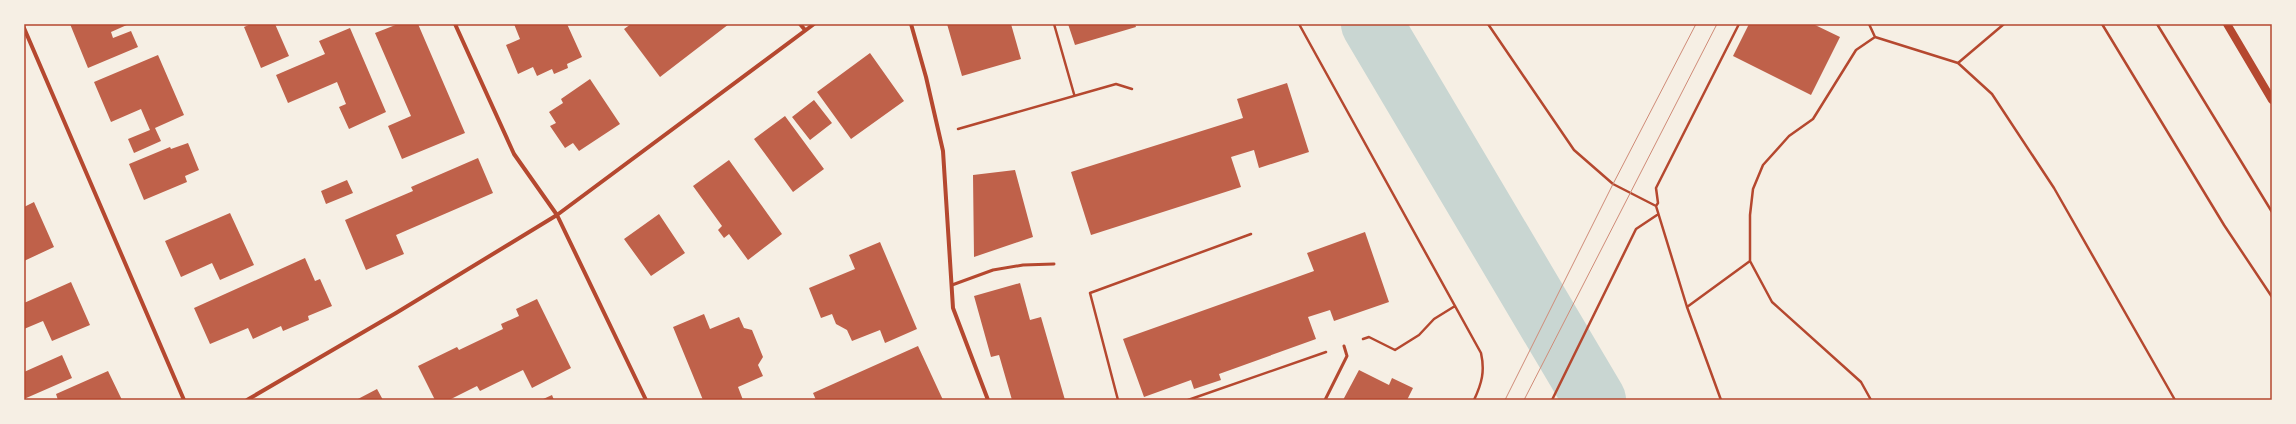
<svg xmlns="http://www.w3.org/2000/svg" width="2296" height="424" viewBox="0 0 2296 424" font-family="Mulish,sans-serif">
	<style>
		.lines { fill: none; stroke-linecap: round; stroke-linejoin: round }
		.river { stroke: #c9d6d2; stroke-width: 62 }
		.building { fill: #bf614a }
		.path { stroke: #b5482f; stroke-width: 2.5 }
		.service { stroke: #b5482f; stroke-width: 3 }
		.minor { stroke: #b5482f; stroke-width: 4 }
		.secondary { stroke: #b5482f; stroke-width: 8 }
		.tram { stroke: #cf8b77; stroke-width: 1 }
		.neatline { fill: none; stroke: #b5482f; stroke-width: 1.5 }
	</style>
	<rect width="100%" height="100%" fill="#f6efe4"/>
	<g class="lines">
		<path class="river" d="M1372,24L1595,400"/>
	</g>
	<path class="building" d="M70,24H129L111,32L113,38L131,31L138,47L88,68Z
		M251,24H275L289,56L261,68L244,27Z
		M398,24H418L465,133L402,159L388,126L411,116L375,33Z
		M514,24H567L582,57L567,64L568,68L554,74L552,69L537,76L533,67L518,74L506,45L520,39Z
		M631,24H729L660,77L624,29Z
		M947,24H1011L1021,59L962,76Z
		M1068,24H1135L1136,27L1075,45Z
		M1749,24H1813L1840,37L1811,95L1733,56Z
		M350,28L386,112L349,129L339,107L346,104L337,82L288,103L276,75L325,54L319,41Z
		M870,53L904,101L851,139L817,92Z
		M158,55L184,115L155,128L161,141L134,153L128,139L150,130L141,109L111,122L94,82Z
		M590,79L620,124L579,151L573,143L565,148L550,126L556,123L549,112L563,103L561,99Z
		M1287,83L1309,152L1259,168L1254,150L1231,157L1241,187L1091,235L1071,172L1243,118L1237,99Z
		M814,100L832,123L810,140L792,117Z
		M785,116L824,169L793,192L754,139Z
		M188,143L199,170L185,176L187,182L144,200L129,164L170,147L171,149Z
		M478,158L493,193L396,235L404,254L366,270L345,220L413,191L411,187Z
		M729,160L782,234L748,260L729,234L724,238L718,230L722,226L693,186Z
		M1015,170L1033,237L974,257L973,175Z
		M347,180L353,193L326,204L321,191Z
		M34,202L54,247L24,261V207Z
		M230,213L254,265L220,280L212,263L181,277L165,241Z
		M659,214L685,253L651,276L624,239Z
		M1365,232L1389,302L1334,321L1330,310L1308,317L1316,339L1219,374L1221,380L1194,389L1191,380L1144,397L1123,339L1314,271L1307,253Z
		M880,242L917,329L885,343L880,330L852,341L847,330L836,324L832,314L821,318L809,288L855,269L849,255Z
		M305,258L315,281L320,279L332,306L308,316L309,320L283,331L281,326L253,339L248,328L210,344L194,308Z
		M71,282L90,325L52,341L43,321L24,329V303Z
		M1020,283L1030,320L1041,317L1065,400H1012L999,355L991,357L974,296Z
		M537,299L571,368L532,388L523,370L480,391L477,386L449,400H435L418,366L457,347L459,350L503,329L501,324L519,316L516,309Z
		M704,314L710,329L739,317L744,328L752,330L763,357L758,365L763,376L738,387L743,400H703L673,327Z
		M918,346L943,400H816L813,393Z
		M62,355L72,378L24,399V372Z
		M1359,370L1389,385L1392,378L1413,388L1407,400H1343Z
		M108,371L122,400H58L56,394Z
		M377,389L383,400H356Z
		M552,395L554,400H541Z"/>
	<g class="lines">
		<path class="path" d="M1054,24L1074,94
			M1299,24L1481,353C1485,371 1482,383 1474,400
			M1488,24L1574,150L1613,184L1656,206L1687,307L1721,400
			M1869,24L1875,37L1958,63L1992,94L2054,188L2175,400
			M2102,24L2224,225L2272,297
			M2157,24L2272,212
			M1958,63L2004,24
			M958,129L1116,84L1132,89
			M1656,206L1658,203L1656,188L1739,24
			M1750,261L1772,302L1861,382L1871,400
			M1687,307L1750,261V215L1753,189L1763,165L1789,136L1813,119L1856,50L1875,37
			M1363,339L1369,337L1395,350L1419,335L1434,319L1455,306
			M1118,400L1090,293L1251,234
			M1188,400L1326,352
			M1552,400L1636,229L1657,215"/>
		<path class="service" d="M952,285L993,270L1023,265L1054,264
			M1325,400L1347,356L1344,346"/>
		<path class="minor" d="M455,24L514,154L557,215L646,400
			M800,24L805,30
			M911,24L926,77L943,151L953,308L988,400
			M24,28L184,400
			M247,400L396,313L557,215L814,24"/>
		<path class="secondary" d="M2227,24L2272,100"/>
		<path class="tram" d="M1505,400L1613,184L1696,24
			M1524,400L1717,24"/>
	</g>
	<rect width="2296" height="424" fill="none" stroke="#f6efe4" stroke-width="50"/>
	<rect x="25" y="25" width="2246" height="374" class="neatline"/>
</svg>
